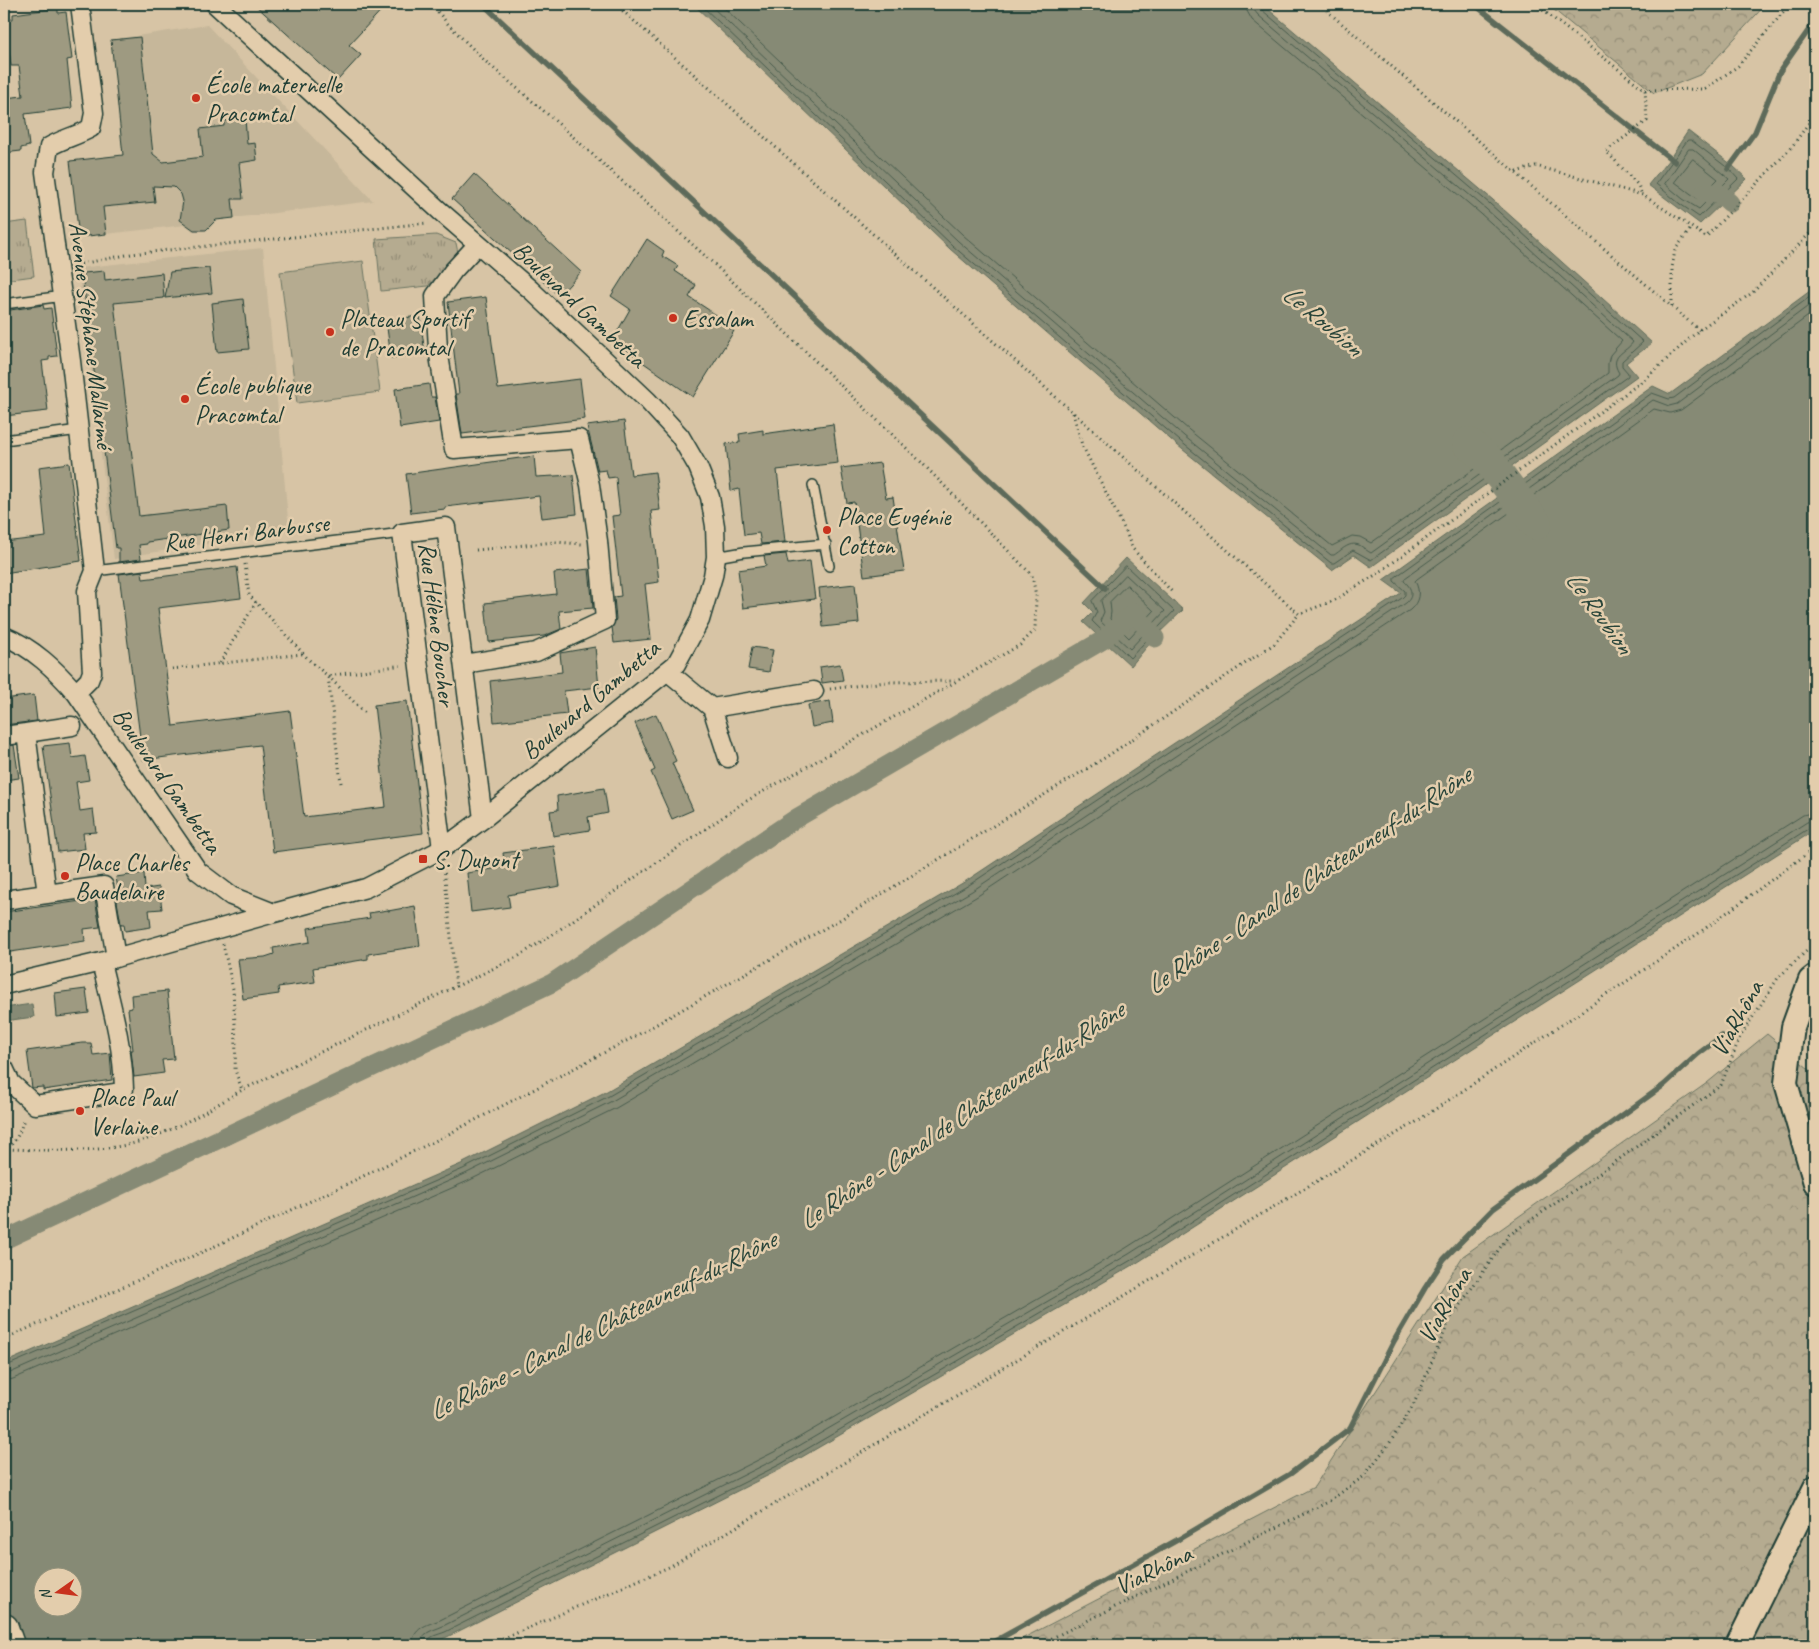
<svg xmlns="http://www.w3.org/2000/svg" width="1819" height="1649" viewBox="0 0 1819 1649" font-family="Caveat,sans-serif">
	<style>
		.built { fill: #c6b79a }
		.grass { fill: url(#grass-tufts); stroke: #6a7462 }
		.forest { fill: url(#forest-crowns); stroke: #6a7462 }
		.pitch { fill: #b5ab90; stroke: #6a7462 }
		.water { fill: #868a74; stroke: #5d6b5a; fill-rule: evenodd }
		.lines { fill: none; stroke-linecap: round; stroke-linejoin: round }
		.shore { stroke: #485c4e; stroke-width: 1 }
		.stream { stroke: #5d6b5a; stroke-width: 5.5 }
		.canal { stroke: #868a74; stroke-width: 19 }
		.river { stroke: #868a74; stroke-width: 32 }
		.building { fill: #9e9a81; stroke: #1f3d34 }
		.service-casing { stroke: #1f3d34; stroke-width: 12 }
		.minor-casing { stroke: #1f3d34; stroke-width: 21 }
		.tertiary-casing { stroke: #1f3d34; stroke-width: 26 }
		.primary-casing { stroke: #1f3d34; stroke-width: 31 }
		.path { stroke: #1f3d34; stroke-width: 3; stroke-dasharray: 1 4; stroke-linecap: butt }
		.service { stroke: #e3cdac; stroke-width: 9 }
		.minor { stroke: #e3cdac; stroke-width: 18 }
		.tertiary { stroke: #e3cdac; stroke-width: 22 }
		.primary { stroke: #e3cdac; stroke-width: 28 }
		.poi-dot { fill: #c8321e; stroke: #e3cdac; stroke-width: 2 }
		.labels { text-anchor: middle; stroke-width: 5; stroke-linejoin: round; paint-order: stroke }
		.poi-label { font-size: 25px; fill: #1f3d34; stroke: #e3cdac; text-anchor: start }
		.street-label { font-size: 25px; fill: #1f3d34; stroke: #e3cdac }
		.water-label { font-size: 26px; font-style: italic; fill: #29453a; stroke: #e3cdac }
	</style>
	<defs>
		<pattern id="grass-tufts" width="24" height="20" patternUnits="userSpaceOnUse" patternTransform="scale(1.25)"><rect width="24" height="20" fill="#b5ab90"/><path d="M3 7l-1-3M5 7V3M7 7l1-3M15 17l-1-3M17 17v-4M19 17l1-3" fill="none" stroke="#938c76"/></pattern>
		<pattern id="forest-crowns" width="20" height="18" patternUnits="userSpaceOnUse" patternTransform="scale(1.25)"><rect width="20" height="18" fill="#b5ab90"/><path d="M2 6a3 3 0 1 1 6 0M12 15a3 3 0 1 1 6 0" fill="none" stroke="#938c76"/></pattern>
	</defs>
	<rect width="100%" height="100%" fill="#d7c4a5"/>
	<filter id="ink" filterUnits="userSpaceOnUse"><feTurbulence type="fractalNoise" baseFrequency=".02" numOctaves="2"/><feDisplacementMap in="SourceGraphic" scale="10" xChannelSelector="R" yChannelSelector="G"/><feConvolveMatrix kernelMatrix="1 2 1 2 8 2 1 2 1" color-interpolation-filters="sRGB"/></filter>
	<g filter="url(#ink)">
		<path class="built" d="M207,25L373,201L216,220L210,228L202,231H193L186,225L79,237L70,161L123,155L111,40Z
			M263,248L289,530L114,559L78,268Z"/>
		<path class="grass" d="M27,221L34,276L4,280V224Z
			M436,235L456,243L458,253L428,286L381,291L376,239Z"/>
		<path class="forest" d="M1547,4H1766L1702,74L1654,93Z
			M1767,1034L1815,1074V1645H1010L1314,1487L1463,1256L1707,1083Z"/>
		<path class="pitch" d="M363,261L380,392L297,403L280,272Z"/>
		<path class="water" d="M693,4H1262L1493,200L1652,343L1626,363L1637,376L1371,567L1354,555L1332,570L1177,445L950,249Z
			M1688,131L1732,165L1747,179L1700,224L1648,185L1670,158Z
			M1815,286V830L1135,1264L783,1468L447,1637L426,1645H4V1363L461,1164L607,1091L966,881L1401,593L1383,580L1653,386L1670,394L1810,291ZM42,1576H72V1606H42Z
			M1126,558L1183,610L1155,637L1131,666L1083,622L1093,612L1084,603Z
			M32,1004L34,1017L4,1021V1008Z"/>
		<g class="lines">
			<path class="shore" d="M700,4L953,246L1180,441L1331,563H1334L1353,550L1371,560L1628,376V373L1622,366V361L1643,342L1490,204L1262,10L1260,4
				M709,4L958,241L1184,436L1331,555H1334C1342,550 1350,540 1361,546C1364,548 1367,551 1371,553L1618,375L1619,373C1608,355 1626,353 1633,342L1486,209L1258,15L1254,10L1253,4
				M720,4L963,235L1189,430L1332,546L1352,536L1360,537L1371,543L1608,373V363L1610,355L1622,341L1481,214L1252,20L1247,11L1246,4
				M1688,140H1691L1729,169L1738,179L1699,217L1680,204L1656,184Z
				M1689,149H1693L1729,179L1699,209L1683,199L1665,184Z
				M1693,159L1718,179L1698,199L1675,182Z
				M1126,566L1174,611L1130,658L1092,621L1097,612L1092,601Z
				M1126,575L1165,611L1130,649L1100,621L1104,612L1101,601Z
				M1127,585L1154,611L1129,638L1110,619L1111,612L1110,602Z
				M4,1367L463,1169L609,1096L969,885L1402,598L1405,595V591L1394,581V578L1652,393L1669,399L1674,398L1815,293
				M4,1374L10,1373L465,1174L612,1101L972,891L1406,603C1414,596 1412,588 1404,581L1405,578L1653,400L1669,406L1677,404L1815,301
				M4,1381L13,1379L468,1181L616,1108L976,897L1410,610C1419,602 1421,592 1415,581L1417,579L1654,409L1670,413L1681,410L1815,311
				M412,1645C413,1628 426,1625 440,1620L774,1452L1126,1248L1803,815L1815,812
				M420,1645C421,1632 432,1631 443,1626L778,1458L1129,1254L1807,822L1815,820
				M426,1645C427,1636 438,1635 445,1632L781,1464L1133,1259L1811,827L1815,826"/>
			<path class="stream" d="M483,4L1105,588
				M1474,4L1675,162
				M1728,169L1755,132L1780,71L1815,21
				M988,1645L1179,1539L1290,1474L1350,1428L1394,1341L1425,1288L1444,1259L1493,1209L1664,1085L1698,1054L1722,1036"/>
			<path class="canal" d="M1704,193H1719L1730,203
				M4,1240L552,983L795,819L1103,640L1134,612L1155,638"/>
			<path class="river" d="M1468,443L1489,461L1536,524"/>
		</g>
		<path class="building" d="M254,4H387L349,45L361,55L338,80Z
			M58,8V13L66,12L72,59L67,60L72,108L25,114L29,146L21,148V151L4,153V98L23,96L19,66H11L5,20L13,19V14Z
			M140,37L153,154L163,162L203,157L200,129L224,126V121L245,119L247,144L255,143L257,160L239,163L243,199H232L234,218L216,220L206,230H194L180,220L183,201L181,194L174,187L153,186L155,202L103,207L106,234L79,237L70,161L123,155L111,40Z
			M474,174L581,272L559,296L452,199Z
			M647,239L664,251L662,256L678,266L675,271L696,285L689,297L721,318L719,321L734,331L693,397L612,341L630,309L611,296Z
			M209,268L212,293L165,298L170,272Z
			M104,271L105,280L162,273L164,298L114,303L139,516L227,506L229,530L147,542V544L139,545L141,559L119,562V548H116L83,282L84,273Z
			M486,297L498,389L580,379L585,419L462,434L456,394H459L448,302Z
			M243,299L249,349L217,352L212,303Z
			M43,305L44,309L51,308L57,356L49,357V360L42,361L48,411L4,416V311Z
			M420,316L425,354L391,358L386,320Z
			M429,384L431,397H435L439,422L400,428L395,389Z
			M624,421L631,475L655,472L660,510L651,511L659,582L645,584L651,639L614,643L612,627L616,619L614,597L621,596L612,516L620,515L617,490L616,477L608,478L606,470L598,471L587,426Z
			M833,424L838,463L777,470L785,542L761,544L759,533L744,535L739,489L731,491L726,444L740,442L739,434L763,430V434Z
			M534,456L536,477L573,475L577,514L542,518L539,496L445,507V509L411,513L406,474Z
			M69,463L81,561L4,573V542L46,537L39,467Z
			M880,463L886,498L893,497L904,571L864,576L854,502L847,503L841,468Z
			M786,554L788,564L810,561L815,599L743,608L738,570L766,566L764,556Z
			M237,567L241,598L158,608L173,726L290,711L304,817L386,807L374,705L407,701L423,833L273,852L260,745L143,760L119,574L142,571L143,579Z
			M589,569L593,608L559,611L561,629L544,636L489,642L485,603L556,594L554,573Z
			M855,584L859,623L823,627L819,588Z
			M595,647L599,687L564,691L567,714L494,722L490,681L562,672L560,653Z
			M752,647L773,650L769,672L748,669Z
			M840,664L843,680L822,683L820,667Z
			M34,695L37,721L4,725V699Z
			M830,701L833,723L812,727L808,705Z
			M656,714L676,761L672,763L693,810L672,819L651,772L655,770L635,723Z
			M70,743L72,758L85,756L89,780L76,782L80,811L93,809L96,832L83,833L85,849L58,852L43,746Z
			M14,745L19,778L4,780V746Z
			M604,788L608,813L588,817L590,830L553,836L550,811L558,810L557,796Z
			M554,846L560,886L508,895L510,907L471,912L467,873L505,867L503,853Z
			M144,873L145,889L159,887L162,909L149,910L151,927L125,931L124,924H121L116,896H119L116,877Z
			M95,899L100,927L84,929L85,941L4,953V912Z
			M415,906L420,946L368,954V959L313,968L315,982L278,987L279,994L243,999L238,959L265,957L274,954L273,948L310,942L308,928L370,918L369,913L388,910V911Z
			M86,989L89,1013L57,1017L55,993Z
			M167,991L174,1059L162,1060L164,1073L134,1077L131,1050H133L128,1009L132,1008L131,995Z
			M82,1043H91L93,1055L110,1053L112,1080L43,1090V1087L32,1088L27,1051Z"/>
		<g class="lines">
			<defs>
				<path id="service" d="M4,304L63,296
					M4,440L79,430
					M813,485L829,566
					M716,557L744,552L826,544
					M95,571L402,533"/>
				<path id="minor" d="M4,636C33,648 55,669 76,693L198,871L231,896L274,913L366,888L442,849L483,819L676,664L700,620L713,576L716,557L715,526L710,497L698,467L680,436L648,401L531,290L440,211L215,4
					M464,664L536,652L605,620L598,541L590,485L579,439L454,449L438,349L435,296L453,271L478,244
					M667,671L712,708L728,758
					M76,693L89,680L92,672L87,591L95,571L71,361L45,172L49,147C62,139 77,136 91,128L94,113L80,4
					M712,708L814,691
					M26,733L72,726
					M4,736L26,733L47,894
					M442,849L402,533L446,527L483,819
					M4,900L104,886L116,958
					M4,985L101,962L274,913
					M4,1068L11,1083L35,1105L115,1093L124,1089C123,1045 111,1004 101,962"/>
				<path id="tertiary" d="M1815,976L1810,980L1793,1027L1786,1083L1815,1183
					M1737,1645L1815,1487"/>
				<path id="primary" d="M4,1628L10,1645"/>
			</defs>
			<use href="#service" class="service-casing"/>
			<use href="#minor" class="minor-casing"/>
			<use href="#tertiary" class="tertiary-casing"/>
			<use href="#primary" class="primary-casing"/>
			<path class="path" d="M615,4L1299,614L1335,600L1377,574L1644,380L1699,330L1752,293L1815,228
				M1319,4L1699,330
				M1535,4L1645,90L1647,121L1606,151L1638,185L1642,195
				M1645,90L1705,89L1738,66L1790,4
				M1516,172L1536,166L1643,195L1706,237L1791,148L1815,114
				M76,265L131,254L427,223
				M1672,306V268L1675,250L1692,227
				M1073,413L1082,445L1126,532L1132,548L1173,593
				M476,550L555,542L582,544
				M245,564L249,595L311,662L328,676L367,715
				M220,663L256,602
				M172,669L302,654
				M830,689L886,682L955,681
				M341,783L328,676L403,665
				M444,868L456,987
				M223,944L233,989L236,1041L235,1070L242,1090
				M8,1149C47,1150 92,1153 131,1144C168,1135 210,1109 242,1090L519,956L556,932L743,803L1020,645L1035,630L1036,596L1032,575L921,462L713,263L552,118L485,61L449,25L431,4
				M4,1151C15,1144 21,1131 24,1118
				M4,1339L209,1249L351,1182L441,1138L634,1037L841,919L1106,757L1274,644L1299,614
				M489,1645L669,1567L1416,1122L1699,933L1815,848
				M1038,1645L1328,1502L1363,1477L1389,1444L1413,1406L1450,1319L1509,1235L1607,1168L1721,1085L1740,1037L1778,978L1815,943"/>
			<use href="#service" class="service"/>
			<use href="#minor" class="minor"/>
			<use href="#tertiary" class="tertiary"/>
			<use href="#primary" class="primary"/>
		</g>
	</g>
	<g class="poi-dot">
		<circle cx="196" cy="98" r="5"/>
		<circle cx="673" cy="318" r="5"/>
		<circle cx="330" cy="332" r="5"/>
		<circle cx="185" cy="399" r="5"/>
		<circle cx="827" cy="530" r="5"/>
		<rect x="418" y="854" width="10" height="10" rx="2.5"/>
		<circle cx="65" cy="876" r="5"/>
		<circle cx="80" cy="1111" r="5"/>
	</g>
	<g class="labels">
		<g class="poi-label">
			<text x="206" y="93">École maternelle<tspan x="206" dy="29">Pracomtal</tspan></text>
			<text x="340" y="327">Plateau Sportif<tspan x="340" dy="29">de Pracomtal</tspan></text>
			<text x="683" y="327">Essalam</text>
			<text x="195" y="394">École publique<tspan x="195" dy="29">Pracomtal</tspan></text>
			<text x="837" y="525">Place Eugénie<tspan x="837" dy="29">Cotton</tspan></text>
			<text x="433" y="868">S. Dupont</text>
			<text x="75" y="871">Place Charles<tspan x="75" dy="29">Baudelaire</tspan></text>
			<text x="90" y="1106">Place Paul<tspan x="90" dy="29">Verlaine</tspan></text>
		</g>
		<g class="street-label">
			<text transform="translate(580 304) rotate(43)" y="9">Boulevard Gambetta</text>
			<text transform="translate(92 335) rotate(83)" y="9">Avenue Stéphane Mallarmé</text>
			<text transform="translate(246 532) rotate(-7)" y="9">Rue Henri Barbusse</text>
			<text transform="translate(438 624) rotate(83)" y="9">Rue Hélène Boucher</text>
			<text transform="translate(590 699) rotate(-40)" y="9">Boulevard Gambetta</text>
			<text transform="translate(168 780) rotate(55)" y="9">Boulevard Gambetta</text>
			<text transform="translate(1736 1018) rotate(-61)" y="9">ViaRhôna</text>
			<text transform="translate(1444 1305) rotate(-60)" y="9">ViaRhôna</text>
			<text transform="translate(1153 1569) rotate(-26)" y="9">ViaRhôna</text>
		</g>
		<g class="water-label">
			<text transform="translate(1323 320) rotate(40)" y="9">Le Roubion</text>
			<text transform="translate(1600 612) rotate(54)" y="9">Le Roubion</text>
			<text transform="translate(1308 880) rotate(-34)" y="9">Le Rhône - Canal de Châteauneuf-du-Rhône</text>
			<text transform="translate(961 1115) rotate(-34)" y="9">Le Rhône - Canal de Châteauneuf-du-Rhône</text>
			<text transform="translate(602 1325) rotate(-27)" y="9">Le Rhône - Canal de Châteauneuf-du-Rhône</text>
		</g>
	</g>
	<rect width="1819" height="1649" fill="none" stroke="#e3cdac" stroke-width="20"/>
	<rect x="10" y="10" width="1799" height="1629" fill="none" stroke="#1f3d34" stroke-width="2" filter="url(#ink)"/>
	<g transform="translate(58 1592) rotate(256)"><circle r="24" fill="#e3cdac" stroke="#95937c"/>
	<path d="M0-4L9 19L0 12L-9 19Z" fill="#c8321e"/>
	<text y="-8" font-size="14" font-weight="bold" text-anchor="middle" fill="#1f3d34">N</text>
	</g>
</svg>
